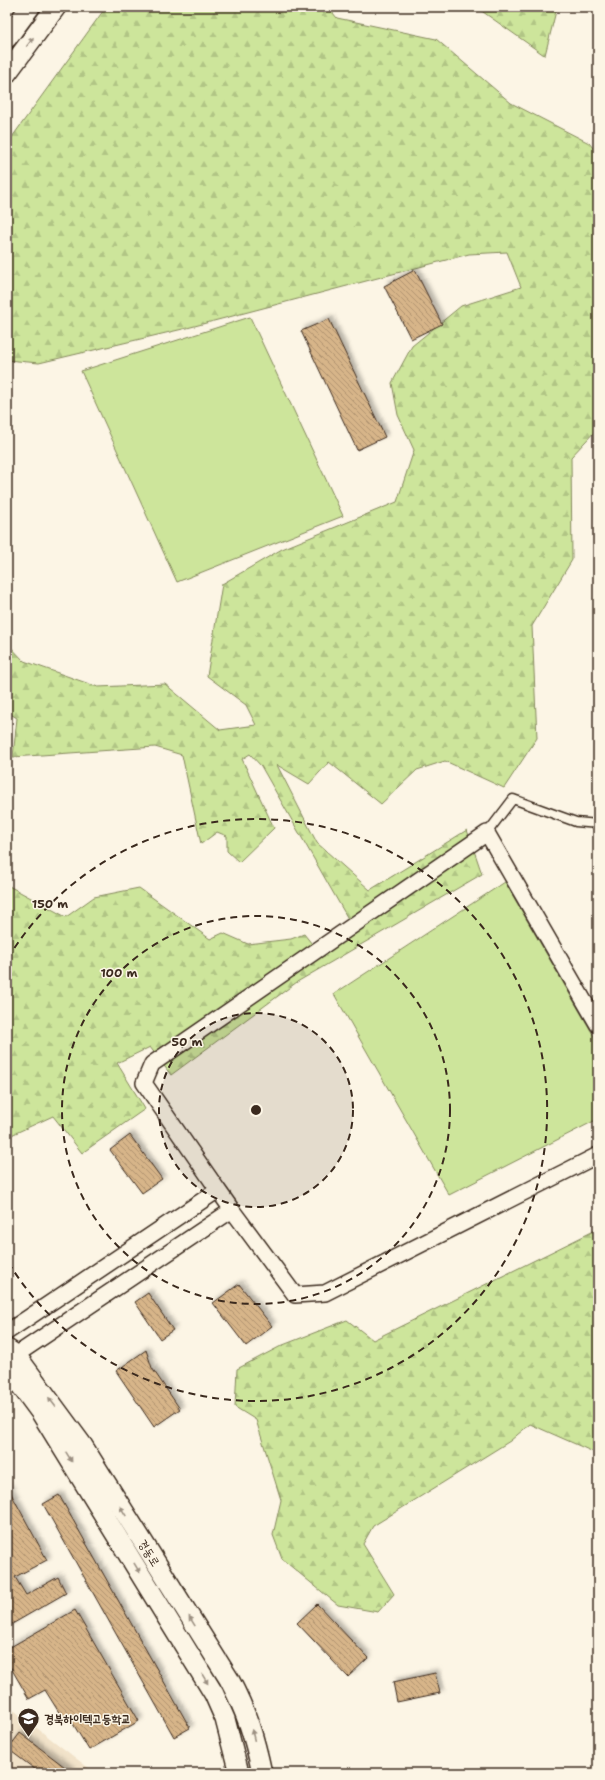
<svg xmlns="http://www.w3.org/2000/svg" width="605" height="1780" viewBox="0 0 605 1780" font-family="'Shantell Sans','Poor Story',sans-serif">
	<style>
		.built { fill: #f1e2c9 }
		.forest { fill: url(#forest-firs); stroke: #84885c }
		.park { fill: #cde59b; stroke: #84885c }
		.building { fill: url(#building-back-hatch); stroke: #3b2a1e; filter: url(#shadow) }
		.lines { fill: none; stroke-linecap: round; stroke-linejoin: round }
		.service-casing { stroke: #3b2a1e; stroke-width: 11 }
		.minor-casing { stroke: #3b2a1e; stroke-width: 18 }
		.tertiary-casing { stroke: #3b2a1e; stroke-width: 22 }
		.service { stroke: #fcf5e5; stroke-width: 8 }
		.minor { stroke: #fcf5e5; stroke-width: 15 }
		.tertiary { stroke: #fcf5e5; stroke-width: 19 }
		.oneway { fill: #9c9082 }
		.ring { fill: none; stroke: #3b2a1e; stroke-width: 2; stroke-dasharray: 7 5 }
		.labels { text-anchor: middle; stroke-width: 3; stroke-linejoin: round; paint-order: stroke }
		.street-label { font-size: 12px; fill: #3b2a1e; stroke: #fcf5e5 }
		.poi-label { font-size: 12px; font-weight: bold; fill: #3b2a1e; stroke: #fcf5e5; text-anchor: start }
		.centre { fill: #3b2a1e; stroke: #fcf5e5; stroke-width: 2 }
		.ring-label { font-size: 12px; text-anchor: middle; font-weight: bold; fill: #3b2a1e; stroke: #fcf5e5; stroke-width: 3; stroke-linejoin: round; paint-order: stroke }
	</style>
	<defs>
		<pattern id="forest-firs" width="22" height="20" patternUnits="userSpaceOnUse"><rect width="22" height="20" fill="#cde59b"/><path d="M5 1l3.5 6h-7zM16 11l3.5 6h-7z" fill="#b1c585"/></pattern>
		<pattern id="building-back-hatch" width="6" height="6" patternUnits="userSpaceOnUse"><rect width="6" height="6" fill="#d7b589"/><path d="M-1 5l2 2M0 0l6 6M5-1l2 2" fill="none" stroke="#b0936f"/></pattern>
		<filter id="shadow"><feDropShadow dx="3.5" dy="-3.5" stdDeviation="2" flood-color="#0004"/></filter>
	</defs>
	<rect width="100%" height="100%" fill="#fcf5e5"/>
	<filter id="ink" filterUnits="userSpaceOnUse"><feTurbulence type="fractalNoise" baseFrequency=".025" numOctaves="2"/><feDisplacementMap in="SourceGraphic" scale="8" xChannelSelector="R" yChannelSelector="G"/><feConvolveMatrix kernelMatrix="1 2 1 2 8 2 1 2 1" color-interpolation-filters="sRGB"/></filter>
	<g filter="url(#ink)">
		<path class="built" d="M7,1705L95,1773H7Z"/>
		<path class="forest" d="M106,7H328L337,18L436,39L511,103L589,143L598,154V428L571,457L572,560L532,626L537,738L504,788L445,761L417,770L381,804L329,762L309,784L277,765L317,843L370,890L467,830L482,874L297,982L171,1075L150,1047L117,1063L145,1109L82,1153L53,1116L7,1137V885L66,917L94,897L139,888L210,939L223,933L248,944L291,939L304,934L316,949L351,924L261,766L250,754L242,759L274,828L239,862L227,851V836L217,832L201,844L182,755L155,747L13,757L17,718L7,712V643L24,661L98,687L165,684L220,730L256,725L246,705L207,676L222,584L282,549L397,502L414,450L398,415L392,383L412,346L461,306L521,287L507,252L469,254L187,328L39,363L7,360V144Z
			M476,7H557L545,55H544Z
			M598,1229V1454L530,1424L510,1441L373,1526L363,1544L394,1594L378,1612L338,1605L282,1559L273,1535L281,1500L256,1420L235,1407L237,1369L283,1345L347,1320L373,1340Z"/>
		<path class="park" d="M250,317L343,516L177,582L81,371Z
			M505,882L598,1043V1119L449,1195L334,994Z"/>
		<path class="building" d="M415,270L442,324L411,339L384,286Z
			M329,319L385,437L357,450L301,331Z
			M130,1135L162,1179L142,1193L110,1150Z
			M239,1284L272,1326L246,1346L213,1303Z
			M148,1293L173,1330L160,1339L135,1302Z
			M146,1350L152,1368L180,1409L154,1427L116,1371Z
			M7,1486L47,1560L15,1577L26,1595L58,1577L66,1593L7,1627Z
			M59,1495L190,1728L174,1737L43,1504Z
			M317,1604L368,1658L348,1677L297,1623Z
			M75,1610L139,1721L89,1750L70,1719L65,1722L45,1690L29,1699L11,1668L7,1670V1649Z
			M435,1673L440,1693L397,1702L393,1682Z
			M20,1733L73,1773H40L8,1749Z"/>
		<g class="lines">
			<defs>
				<path id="service" d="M487,833L513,799L576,822L598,824"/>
				<path id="minor" d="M218,1190L144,1083L152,1064L487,833L598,1025
					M232,1210L295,1295L325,1293L598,1155
					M7,1332L218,1190L232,1210L16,1355"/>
				<path id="tertiary" d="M7,38L30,7
					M7,73L56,7
					M7,1349L16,1355L83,1446L229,1679C247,1713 254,1736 262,1773
					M7,1367L41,1413L214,1694L225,1719L239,1773"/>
			</defs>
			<use href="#service" class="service-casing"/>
			<use href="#minor" class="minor-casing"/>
			<use href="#tertiary" class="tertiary-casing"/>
			<use href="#service" class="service"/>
			<use href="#minor" class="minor"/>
			<use href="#tertiary" class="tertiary"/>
		</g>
		<defs><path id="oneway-solid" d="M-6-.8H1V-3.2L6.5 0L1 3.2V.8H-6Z"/></defs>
		<g class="oneway">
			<use href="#oneway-solid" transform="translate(30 42) rotate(-53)"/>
			<use href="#oneway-solid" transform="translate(52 1402) rotate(-127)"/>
			<use href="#oneway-solid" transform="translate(69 1457) rotate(58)"/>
			<use href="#oneway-solid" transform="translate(123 1511) rotate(-122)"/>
			<use href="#oneway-solid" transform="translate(137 1568) rotate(59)"/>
			<use href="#oneway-solid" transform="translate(192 1621) rotate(-122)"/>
			<use href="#oneway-solid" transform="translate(205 1679) rotate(59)"/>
			<use href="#oneway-solid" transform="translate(253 1735) rotate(-104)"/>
		</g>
	</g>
	<circle cx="256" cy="1110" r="97" fill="#3b2a1e" fill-opacity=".12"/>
	<g class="ring">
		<circle cx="256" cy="1110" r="97"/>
		<circle cx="256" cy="1110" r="194"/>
		<path d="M8 958A291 291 0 1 1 8 1262"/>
	</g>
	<defs>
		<symbol id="school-pin" viewBox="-11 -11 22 30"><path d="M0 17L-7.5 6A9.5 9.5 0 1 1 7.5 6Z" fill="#3b2a1e" stroke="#fcf5e5"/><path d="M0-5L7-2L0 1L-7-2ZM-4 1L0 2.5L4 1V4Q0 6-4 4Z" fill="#fff"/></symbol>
	</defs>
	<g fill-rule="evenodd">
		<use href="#school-pin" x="16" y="1706" width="25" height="34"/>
	</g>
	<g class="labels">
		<g class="street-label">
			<text transform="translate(149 1553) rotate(58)" y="4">경동로</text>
		</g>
		<g class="poi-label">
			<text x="44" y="1723">경북하이텍고등학교</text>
		</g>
	</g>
	<circle cx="256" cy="1110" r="6" class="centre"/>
	<g class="ring-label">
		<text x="50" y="908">150 m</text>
		<text x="119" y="977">100 m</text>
		<text x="187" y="1046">50 m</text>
	</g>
	<rect width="605" height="1780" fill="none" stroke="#fcf5e5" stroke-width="24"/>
	<rect x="12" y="12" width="581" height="1756" fill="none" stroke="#3b2a1e" stroke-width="1.5" filter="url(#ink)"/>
</svg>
